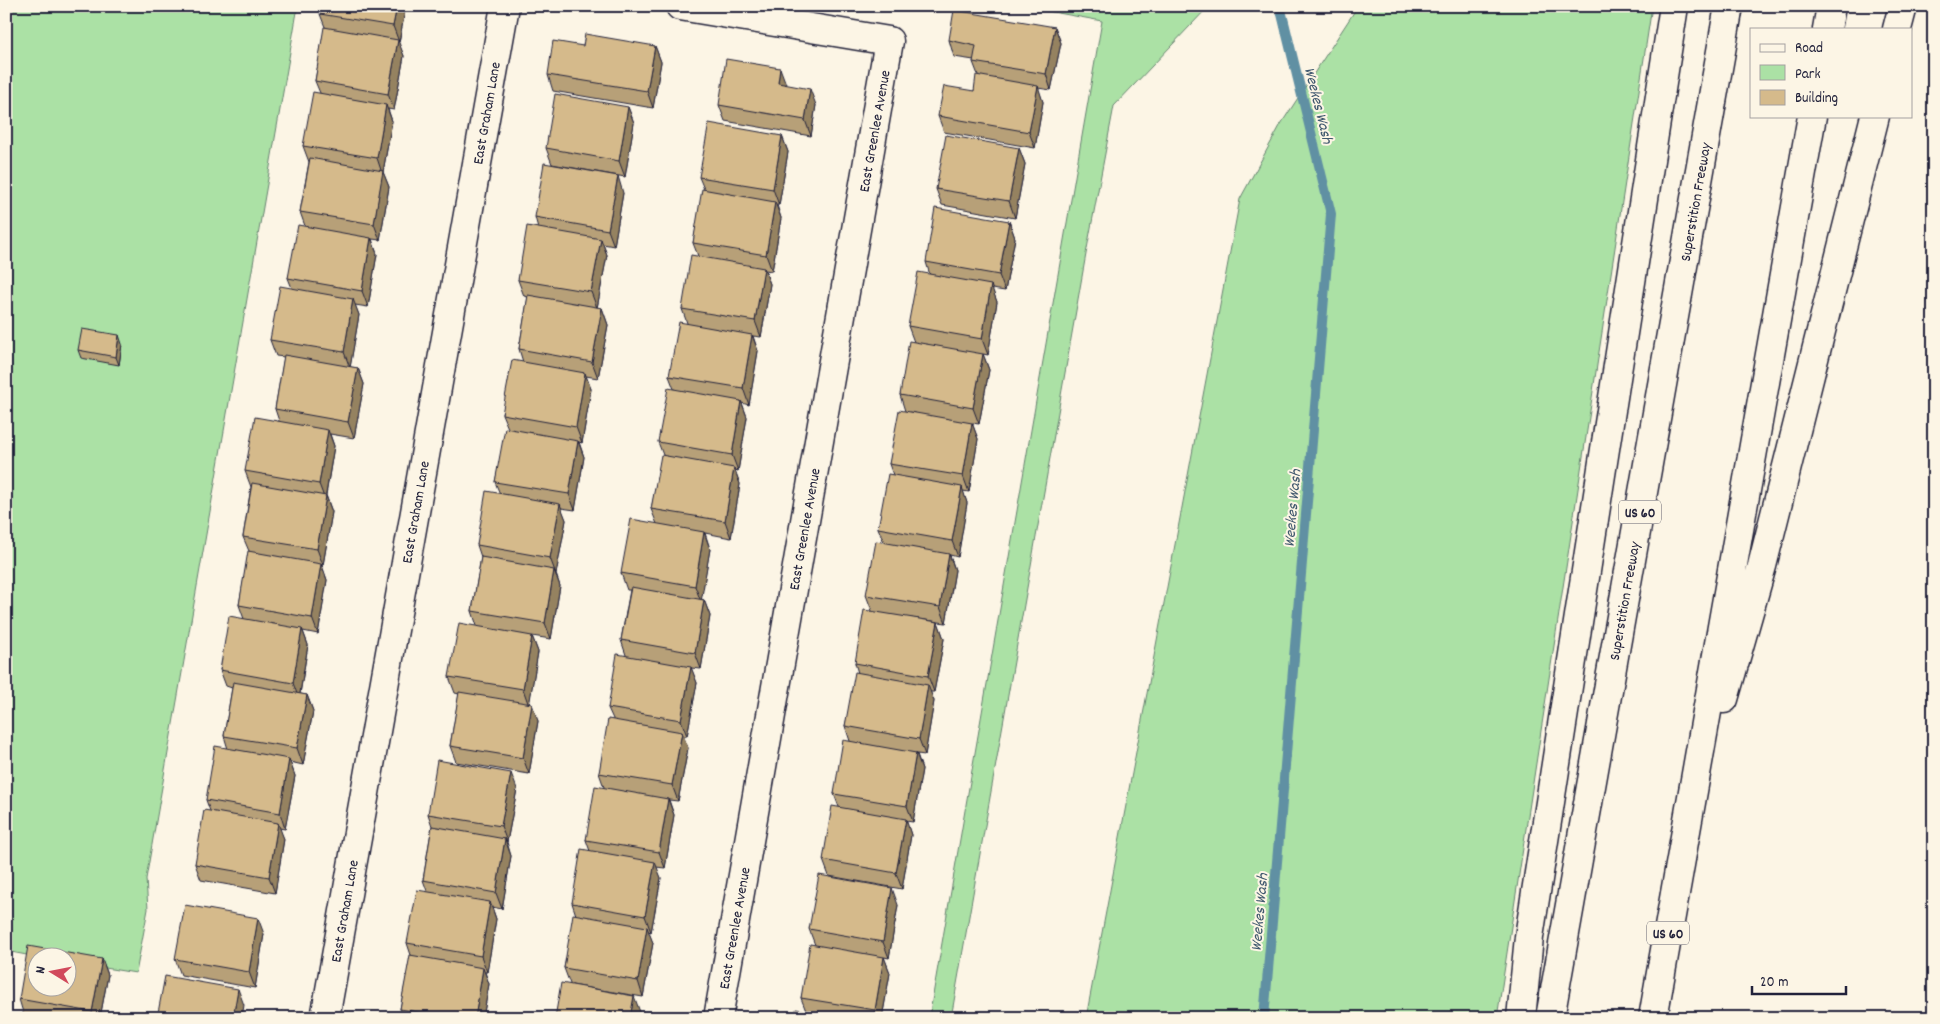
<svg xmlns="http://www.w3.org/2000/svg" width="1940" height="1024" viewBox="0 0 1940 1024" font-family="Dekko,sans-serif">
	<style>
		.green { fill: #abe1a5; stroke: #668270 }
		.lines { fill: none; stroke-linecap: round; stroke-linejoin: round }
		.stream { stroke: #6090a3; stroke-width: 10 }
		.minor-casing { stroke: #22223b; stroke-width: 31 }
		.highway-casing { stroke: #22223b; stroke-width: 31 }
		.minor { stroke: #fcf5e5; stroke-width: 28 }
		.highway { stroke: #fcf5e5; stroke-width: 28 }
		.wall { fill: #b7a078; stroke: #22223b }
		.shaded-wall { fill: #958261; stroke: #22223b }
		.building { fill: #d5ba8b; stroke: #22223b; fill-rule: evenodd }
		.labels { text-anchor: middle; stroke-width: 4; stroke-linejoin: round; paint-order: stroke }
		.shield { fill: #fcf5e5; stroke: #63616e; stroke-width: 1 }
		.shield-label { font-size: 14px; font-weight: bold; fill: #22223b }
		.street-label { font-size: 15px; fill: #22223b; stroke: #fcf5e5 }
		.water-label { font-size: 16px; font-style: italic; fill: #41596f; stroke: #fcf5e5 }
	</style>
	<rect width="100%" height="100%" fill="#fcf5e5"/>
	<filter id="ink" filterUnits="userSpaceOnUse"><feTurbulence type="fractalNoise" baseFrequency=".02" numOctaves="2"/><feDisplacementMap in="SourceGraphic" scale="10" xChannelSelector="R" yChannelSelector="G"/><feConvolveMatrix kernelMatrix="1 2 1 2 8 2 1 2 1" color-interpolation-filters="sRGB"/></filter>
	<g filter="url(#ink)">
		<path class="green" d="M6,6H298L146,879L148,909L136,973L68,962V956L37,957L6,951Z
			M1020,6H1209L1114,106L1086,254L951,1018H929L1102,21Z
			M1358,6H1652L1497,1018H1086L1240,199L1281,124Z"/>
		<g class="lines">
			<path class="stream" d="M1264,1018L1331,214L1280,6"/>
			<defs>
				<path id="minor" d="M680,6L889,41L718,1018
					M325,1018L505,6"/>
				<path id="highway" d="M1827,29L1831,6
					M1897,29L1903,6
					M1724,699L1762,566L1875,116
					M1521,1018L1529,937L1674,6
					M1550,1018L1729,6
					M1653,1018L1812,116"/>
			</defs>
			<use href="#minor" class="minor-casing"/>
			<use href="#highway" class="highway-casing"/>
			<use href="#minor" class="minor"/>
			<use href="#highway" class="highway"/>
		</g>
		<path class="wall" d="M406,6L399,42H398L404,56L394,110L388,109L392,121L383,172L389,187L380,240L372,239L377,254L368,307L355,305L359,315L350,367L358,368L364,384L354,438L330,434L334,446L326,495L332,512L323,565H322L327,580L318,634L303,631L308,645L300,694L307,695L313,711L303,765L290,762L295,776L285,829L279,828L284,839L275,893L201,880L195,864L210,811L206,800L228,749L224,736L232,688L226,686L220,670L244,619L239,605L249,551L243,537L251,487L245,471L279,421L275,409L284,357L276,356L270,340L292,288L288,278L305,226L300,212L309,162L303,146L320,93L315,81L325,27L320,14Z
			M1055,27L1061,43L1051,90L1038,88L1043,102L1035,148L944,132L938,116L974,91L978,75L973,62L974,60L954,57L949,40Z
			M583,46H655L661,62L653,108L553,91L548,75Z
			M786,84V85L816,105L811,136L725,121L719,105Z
			M628,107L634,123L625,177L552,164L546,148Z
			M782,136L788,152L779,205H777L781,218L772,271L765,270L770,284L761,337L753,336L758,351L749,405L742,403L747,417L738,471L735,470L740,484L731,538L705,533L710,549L701,599L704,600L710,616L701,669L691,668L697,683L687,736H683L688,748L678,801L669,800L674,815L665,868L656,867L661,878L651,932L648,931L653,943L643,997L572,985L640,1012L639,1018H555L570,984L564,968L576,915L572,903L590,851L586,840L604,787L599,773L613,719L608,708L626,655L621,640L630,590H627L621,573L657,524L651,509L663,455L658,442L674,389L669,376L687,323L682,309L698,256L693,243L704,189L699,177Z
			M1019,148L1025,164L1015,218L942,205L936,189Z
			M623,193L614,246L603,244L607,255L597,308H602L608,325L598,378L586,376L591,389L582,443L579,442L584,457L575,510L561,508L566,520L556,574L560,586L551,639L532,636L538,652L529,704L538,721L529,774L456,762L450,746L459,694L455,693L449,677L477,626L472,611L481,557L477,545L500,494L495,482L508,428L502,414L523,362L519,349L528,297L524,296L518,280L538,228L535,217Z
			M1009,221L1015,238L1005,291L992,289L997,302L988,355L983,354L989,370L979,424L972,423L978,439L969,492L963,491L967,503L958,557L950,555L955,570L946,623L910,618L938,622L944,639L934,692H930L934,701L925,755L917,754L922,769L913,822L906,821L911,835L902,889L829,876L823,860L839,807L834,794L850,741L845,726L858,673L855,663L872,611L866,595L884,542L878,528L893,475L889,464L905,411L900,395L914,342L908,326L930,275L926,262Z
			M122,344L119,365L81,358L78,350Z
			M517,789L507,842L511,856L502,909L492,907L496,919L487,972H485L489,984L483,1018H404L400,1009L411,955L407,943L427,891L423,880L432,826L428,814Z
			M898,905L889,958L884,957L890,973L882,1018H795L806,1011L801,998L815,945L809,929Z
			M264,934L255,988L181,975L175,959Z
			M102,959L108,975L100,1018H37L24,1016L19,999Z"/>
		<path class="shaded-wall" d="M397,6H406L399,42L393,26Z
			M1055,27L1061,43L1051,90L1046,74Z
			M398,40L404,56L394,110L388,94Z
			M655,46L661,62L653,108L647,91Z
			M780,68L786,84L784,99L778,83Z
			M1038,86L1043,102L1035,148L1029,132Z
			M810,89L816,105L811,136L805,120Z
			M386,105L392,121L383,172L389,187L380,240L374,224L382,173L377,158Z
			M628,107L634,123L625,177L619,161Z
			M782,136L788,152L779,205L773,189Z
			M1019,148L1025,164L1015,218L1009,201Z
			M618,176L623,193L614,246L608,230Z
			M775,202L781,218L772,271L766,255Z
			M1009,221L1015,238L1005,291L999,275Z
			M371,238L377,254L368,307L362,291Z
			M601,239L607,255L597,308L591,292Z
			M764,268L770,284L761,337L755,321Z
			M991,285L997,302L988,355L982,339Z
			M353,299L359,315L350,368L344,352Z
			M602,308L608,325L598,378L592,362Z
			M119,335L122,344L119,365L116,357Z
			M752,335L758,351L749,405L743,388Z
			M983,354L989,370L979,424L973,408Z
			M358,368L364,384L354,438L348,422Z
			M585,373L591,389L582,443L576,427Z
			M741,401L747,417L738,471L732,455Z
			M972,423L978,439L969,492L963,476Z
			M328,430L334,446L325,500L319,484Z
			M578,441L584,457L575,510L569,494Z
			M734,468L740,484L731,538L725,521Z
			M962,487L967,503L958,557L952,541Z
			M326,496L332,512L323,565L317,549Z
			M560,504L566,520L556,574L550,558Z
			M704,532L710,549L701,602L695,586Z
			M949,554L955,570L946,623L940,607Z
			M321,564L327,580L318,634L312,618Z
			M554,570L560,586L551,639L545,623Z
			M704,600L710,616L701,669L695,653Z
			M938,622L944,639L934,692L928,676Z
			M302,629L308,645L299,699L293,683Z
			M532,636L538,652L529,706L523,689Z
			M691,667L697,683L687,736L681,720Z
			M928,685L934,701L925,755L919,739Z
			M307,695L313,711L303,765L297,748Z
			M532,704L538,721L529,774L523,758Z
			M682,732L688,748L678,801L672,785Z
			M916,753L922,769L913,822L907,806Z
			M289,759L295,776L285,829L280,813Z
			M511,773L517,789L507,842L501,826Z
			M668,799L674,815L665,868L659,852Z
			M906,819L911,835L902,889L896,873Z
			M278,823L284,839L275,893L269,877Z
			M505,839L511,856L502,909L496,893Z
			M655,862L661,878L651,932L645,916Z
			M892,888L898,905L889,958L883,942Z
			M490,902L496,919L487,972L481,956Z
			M258,918L264,934L255,988L249,972Z
			M647,927L653,943L643,997L638,981Z
			M884,957L890,973L882,1018H877L875,1010Z
			M102,959L108,975L100,1018H94L92,1012Z
			M483,968L489,984L483,1018H475Z
			M238,989L244,1005L242,1018H233Z
			M634,996L640,1012L639,1018H630Z"/>
		<path class="building" d="M322,6H397L393,26L320,14Z
			M954,10L1055,27L1046,74L973,62L976,46L949,40Z
			M324,27L398,40L388,94L315,81Z
			M585,34L655,46L647,91L548,75L553,41L583,46Z
			M726,59L780,68L778,83L810,89L805,120L719,105Z
			M976,75L1038,86L1029,132L938,116L944,86L974,91Z
			M313,92L386,105L377,158L303,146Z
			M555,94L628,107L619,161L546,148Z
			M709,123L782,136L773,189L699,177Z
			M946,135L1019,148L1009,201L936,189Z
			M310,158L383,171L374,224L300,212Z
			M544,163L618,176L608,230L535,217Z
			M702,189L775,202L766,255L693,243Z
			M935,208L1009,221L999,275L926,262Z
			M298,225L371,238L362,291L288,278Z
			M527,226L601,239L591,292L518,280Z
			M691,255L764,268L755,321L682,309Z
			M918,272L991,285L982,339L908,326Z
			M280,286L353,299L344,352L270,340Z
			M528,295L602,308L592,362L519,349Z
			M679,322L752,335L743,388L669,376Z
			M82,329L119,335L116,357L78,350Z
			M909,341L983,354L973,408L900,395Z
			M284,355L358,368L348,422L275,409Z
			M512,360L585,373L576,427L502,414Z
			M668,388L741,401L732,455L658,442Z
			M899,410L972,423L963,476L889,464Z
			M255,417L328,430L319,484L245,471Z
			M505,428L578,441L569,494L495,482Z
			M661,455L734,468L725,521L651,509Z
			M888,474L962,487L952,541L878,528Z
			M252,483L326,496L317,549L243,537Z
			M486,491L560,504L550,558L477,545Z
			M631,519L704,532L695,586L621,573Z
			M876,541L949,554L940,607L866,595Z
			M248,551L321,564L312,618L239,605Z
			M481,557L554,570L545,623L472,611Z
			M631,587L704,600L695,653L621,640Z
			M864,610L938,622L928,676L855,663Z
			M229,616L302,629L293,683L220,670Z
			M459,623L532,636L523,689L449,677Z
			M617,654L691,667L681,720L608,708Z
			M855,672L928,685L919,739L845,726Z
			M233,682L307,695L297,748L224,736Z
			M459,692L532,704L523,758L450,746Z
			M608,719L682,732L672,785L599,773Z
			M843,740L916,753L907,806L834,794Z
			M215,746L289,759L280,813L206,800Z
			M437,760L511,773L501,826L428,814Z
			M595,786L668,799L659,852L586,840Z
			M832,806L906,819L896,873L823,860Z
			M204,810L278,823L269,877L195,864Z
			M432,826L505,839L496,893L423,880Z
			M581,849L655,862L645,916L572,903Z
			M819,875L892,888L883,942L809,929Z
			M417,890L490,902L481,956L407,943Z
			M185,905L258,918L249,972L175,959Z
			M573,914L647,927L638,981L564,968Z
			M810,944L884,957L875,1010L801,998Z
			M28,946L102,959L92,1012L19,999ZM38,956H68V986H38Z
			M410,955L483,968L475,1018H454L400,1009Z
			M165,976L238,989L233,1018H157Z
			M561,983L634,996L630,1018H555Z
			M796,1009L846,1018H795Z"/>
	</g>
	<g class="labels">
		<g class="shield">
			<rect x="1619" y="500.5" width="42" height="23" rx="4"/>
			<rect x="1647" y="921.5" width="42" height="23" rx="4"/>
		</g>
		<g class="shield-label">
			<text x="1640" y="517">US 60</text>
			<text x="1668" y="938">US 60</text>
		</g>
		<g class="street-label">
			<text transform="translate(486 113) rotate(-80)" y="5">East Graham Lane</text>
			<text transform="translate(874 131) rotate(-80)" y="5">East Greenlee Avenue</text>
			<text transform="translate(1695 202) rotate(-80)" y="5">Superstition Freeway</text>
			<text transform="translate(415 512) rotate(-80)" y="5">East Graham Lane</text>
			<text transform="translate(804 529) rotate(-80)" y="5">East Greenlee Avenue</text>
			<text transform="translate(1624 601) rotate(-80)" y="5">Superstition Freeway</text>
			<text transform="translate(344 911) rotate(-80)" y="5">East Graham Lane</text>
			<text transform="translate(734 928) rotate(-80)" y="5">East Greenlee Avenue</text>
		</g>
		<g class="water-label">
			<text transform="translate(1320 105) rotate(76)" y="6">Weekes Wash</text>
			<text transform="translate(1291 508) rotate(-85)" y="6">Weekes Wash</text>
			<text transform="translate(1258 912) rotate(-85)" y="6">Weekes Wash</text>
		</g>
	</g>
	<rect width="1940" height="1024" fill="none" stroke="#fcf5e5" stroke-width="25"/>
	<rect x="12" y="12" width="1915" height="999" fill="none" stroke="#22223b" stroke-width="2" filter="url(#ink)"/>
	<rect x="1750" y="28" width="162" height="90" fill="#fcf5e5" stroke="#a5a1a1"/>
	<rect x="1760" y="44" width="25" height="8" fill="#fcf5e5" stroke="#a5a1a1"/>
	<text x="1795" y="52" font-size="15" fill="#22223b">Road</text>
	<rect x="1760" y="65" width="25" height="15" fill="#abe1a5" stroke="#a5a1a1"/>
	<text x="1795" y="78" font-size="15" fill="#22223b">Park</text>
	<rect x="1760" y="90" width="25" height="15" fill="#d5ba8b" stroke="#a5a1a1"/>
	<text x="1795" y="102" font-size="15" fill="#22223b">Building</text>
	<g transform="translate(52 972) rotate(280)"><circle r="24" fill="#fcf5e5" stroke="#a5a1a1"/>
	<path d="M0-4L9 19L0 12L-9 19Z" fill="#d1495b"/>
	<text y="-8" font-size="14" font-weight="bold" text-anchor="middle" fill="#22223b">N</text>
	</g>
	<path d="M1752 986v8h94v-8" fill="none" stroke="#22223b" stroke-width="2.5"/>
	<text x="1760" y="986" font-size="15" fill="#22223b" stroke="#fcf5e5" stroke-width="4" paint-order="stroke">20 m</text>
</svg>
